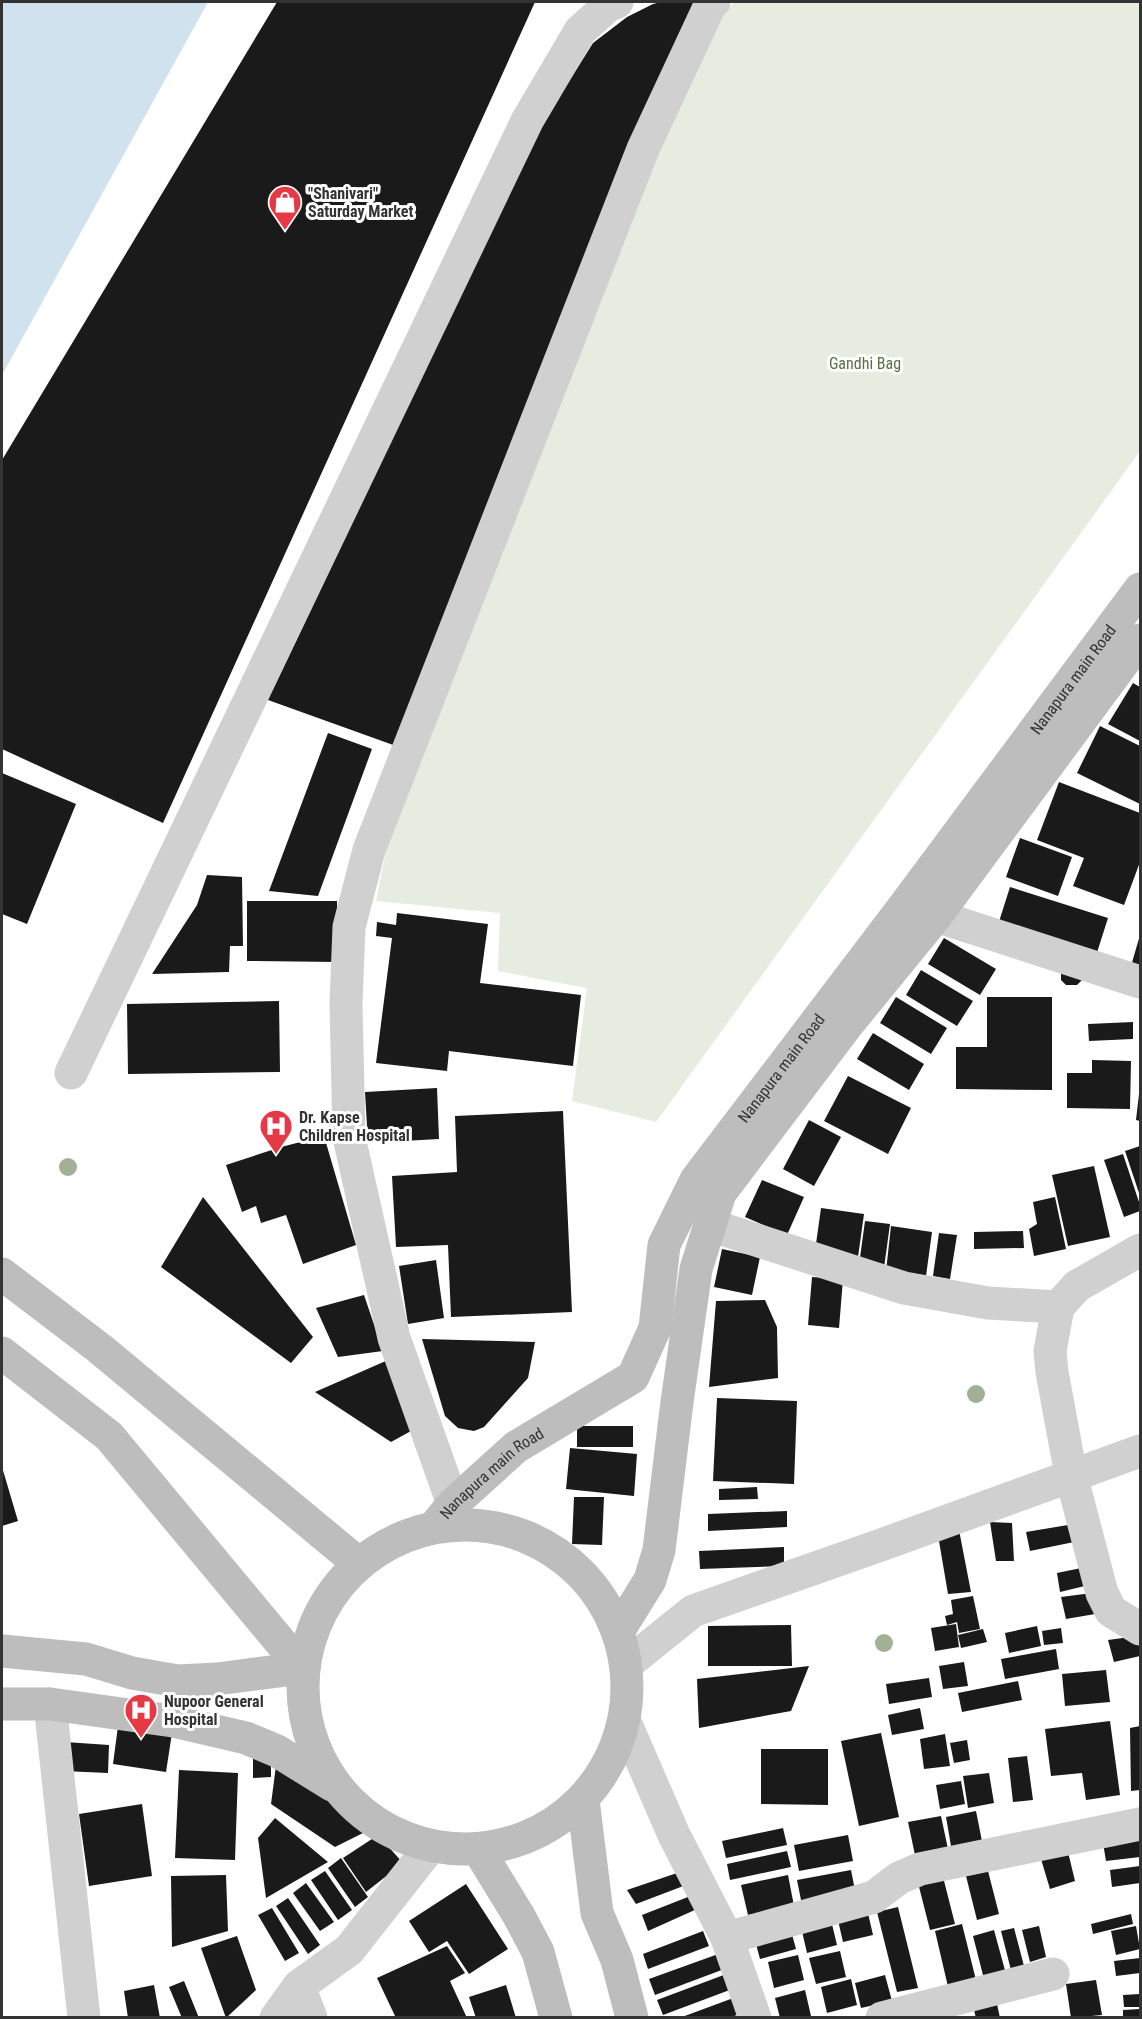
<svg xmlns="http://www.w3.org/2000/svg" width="1142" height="2019" viewBox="0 0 1142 2019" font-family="'Roboto Condensed',sans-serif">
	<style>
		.green { fill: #e6ecdf }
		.water { fill: #cfe2ee }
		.building { fill: #1a1a1a }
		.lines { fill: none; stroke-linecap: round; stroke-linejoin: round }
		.street { stroke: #d0d0d0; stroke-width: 33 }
		.secondary { stroke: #bdbdbd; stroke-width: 33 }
		.tree { fill: #a2b095 }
		.labels { text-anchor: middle; stroke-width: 6; stroke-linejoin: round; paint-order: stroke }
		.poi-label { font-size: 16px; font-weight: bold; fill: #333; stroke: #fff; text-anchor: start }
		.park-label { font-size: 16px; fill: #56703f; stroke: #fff }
		.street-label { font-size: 16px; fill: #333; stroke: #fff }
	</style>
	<rect width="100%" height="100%" fill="#fff"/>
	<path class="green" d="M735,2H1140V451L656,1122L572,1101L587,988L498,971L500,913L376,901L387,846L705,26Z"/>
	<path class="water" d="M2,2H208L2,375Z"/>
	<path class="building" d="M277,2H535L163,823L2,749V460Z
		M661,2H698L396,746L268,700L541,126L593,43L627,17L653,4Z
		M1133,683L1140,687V741L1108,724Z
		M1100,726L1140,746V804L1077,773Z
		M328,733L372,749L318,896L269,891Z
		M2,773L76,804L27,924L2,914Z
		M1059,782L1140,813V862L1124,905L1073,886L1084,858L1037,840Z
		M1020,838L1072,857L1058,896L1006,877Z
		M207,875L242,877L243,946H230L229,972L152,974L197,905Z
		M1010,887L1108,918L1094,962L996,931Z
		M247,901H337V962L247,961Z
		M397,913L488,924L480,983L581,995L573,1066L449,1051L447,1071L376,1063L392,938L376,936L377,922L396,925Z
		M1140,935V969L1131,966Z
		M944,938L996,969L980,995L928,964Z
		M921,970L973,1001L957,1026L906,995Z
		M1061,973L1082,980L1077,985H1066L1061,980Z
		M896,997L947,1028L931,1054L880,1023Z
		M987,997H1052V1090L956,1089V1047H987Z
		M279,1001L280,1072L128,1074L127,1004Z
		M1133,1022V1039L1089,1041L1088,1024Z
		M873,1033L924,1064L909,1090L857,1059Z
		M1092,1060L1131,1061L1130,1109L1067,1108V1073H1092Z
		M848,1076L911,1108L888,1154L824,1121Z
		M437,1088L439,1139L368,1143L365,1092Z
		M1139,1094H1140V1121L1136,1120Z
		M563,1111L572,1312L451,1317L448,1245L396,1247L392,1176L457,1172L455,1116Z
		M809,1120L841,1137L814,1186L783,1169Z
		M324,1136L356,1245L303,1264L286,1215L261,1223L256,1206L242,1212L226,1165L281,1147Z
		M1140,1146V1196L1125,1151Z
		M1123,1154L1140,1205V1211L1124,1217L1104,1160Z
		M1094,1166L1110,1237L1068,1246L1052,1175Z
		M762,1180L804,1197L787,1235L745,1217Z
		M203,1197L313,1337L291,1363L161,1267Z
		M1055,1197L1066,1249L1034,1256L1029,1229L1037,1224L1033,1202Z
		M821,1208L864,1214L858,1257L815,1251Z
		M865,1221L890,1224L884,1268L859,1265Z
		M891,1226L932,1232L926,1276L886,1271Z
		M1023,1231L1024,1248L974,1249V1232Z
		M939,1233L957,1235L950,1279L933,1276Z
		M722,1249L760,1257L752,1295L714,1287Z
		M436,1260L444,1318L408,1324L399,1266Z
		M812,1277L843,1279L839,1328L808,1325Z
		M364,1295L383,1351L338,1357L316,1308Z
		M765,1300L777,1327L778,1378L709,1387L716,1301Z
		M422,1339L535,1342L528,1378L484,1427L474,1431L458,1428L445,1416Z
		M388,1360L411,1431L391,1442L315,1392Z
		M717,1398L797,1401L794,1484L713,1481Z
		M577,1426H633V1447H577Z
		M570,1448L637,1454L634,1496L566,1489Z
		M2,1467L18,1521L2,1526Z
		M757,1487L758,1499L719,1500V1489Z
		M574,1497H604L602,1545L572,1544Z
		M787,1511V1527L708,1531V1514Z
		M990,1522L1012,1523L1014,1561H996Z
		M1074,1524L1079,1541L1030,1551L1026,1532Z
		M959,1530L971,1592L948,1594L939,1541Z
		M784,1547V1566L700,1569L699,1551Z
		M1086,1567L1093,1584L1060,1592L1057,1573Z
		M1092,1593L1101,1613L1066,1619L1061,1597Z
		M973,1596L980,1629L959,1633L957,1622L947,1625L945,1616L953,1614L951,1600Z
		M956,1624L959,1647L935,1651L931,1628Z
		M791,1625L792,1666H708V1626Z
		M1037,1626L1041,1646L1009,1653L1005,1633Z
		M1061,1628L1063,1643L1044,1645L1042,1631Z
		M983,1629L987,1642L961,1648L958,1635Z
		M1137,1636L1140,1646V1656L1114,1662L1108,1640Z
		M1056,1649L1059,1669L1005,1679L1001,1659Z
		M964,1662L968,1686L943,1689L939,1666Z
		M809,1666L791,1711L699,1728L697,1679Z
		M1106,1670L1110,1702L1065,1706L1062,1674Z
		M929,1678L932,1697L889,1704L886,1684Z
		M1018,1681L1022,1700L962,1712L958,1693Z
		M920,1708L924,1729L892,1735L888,1715Z
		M1110,1721L1120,1795L1086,1800L1082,1773L1051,1776L1045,1729Z
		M118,1726L172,1733L166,1772L113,1764Z
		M1140,1726V1790L1131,1791L1130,1728Z
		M881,1733L899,1817L859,1826L841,1741Z
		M945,1734L950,1766L924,1769L920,1739Z
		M967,1740L970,1760L954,1763L950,1743Z
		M65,1742L109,1745L108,1773L63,1771Z
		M761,1749H828V1805L761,1804Z
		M1027,1756L1033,1800L1013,1802L1008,1758Z
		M271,1758V1777L253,1778V1759Z
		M277,1758L367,1831L335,1847L271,1804Z
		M179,1770L238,1773L235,1860L175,1858Z
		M989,1773L994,1803L968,1808L963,1776Z
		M961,1781L965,1804L940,1809L936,1785Z
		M142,1804L152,1876L89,1886L79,1814Z
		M976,1811L983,1846L952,1852L946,1817Z
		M941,1816L948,1849L915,1855L908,1822Z
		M275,1818L328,1862L266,1898L258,1838Z
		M783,1828L787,1845L726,1858L722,1841Z
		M378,1835L403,1863L366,1892L343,1858Z
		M848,1835L853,1861L799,1871L794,1845Z
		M1140,1838V1857L1106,1861L1103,1843Z
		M787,1851L791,1867L730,1880L727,1864Z
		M1068,1852L1075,1881L1050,1889L1041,1859Z
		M341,1858L368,1897L355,1907L328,1868Z
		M1140,1866V1883L1112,1887L1110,1870Z
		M851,1870L856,1895L802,1905L797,1880Z
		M325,1871L352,1910L338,1920L311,1880Z
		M988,1871L999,1914L977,1920L966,1876Z
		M680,1872L686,1885L636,1904L627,1890Z
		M942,1873L955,1924L930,1930L917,1879Z
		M226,1875L228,1931L172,1947L171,1876Z
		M788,1875L794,1906L748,1915L741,1885Z
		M306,1883L334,1922L320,1931L293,1893Z
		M466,1884L508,1949L469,1974L447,1941L429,1952L409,1921Z
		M693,1895L697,1909L648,1931L642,1915Z
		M288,1898L320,1945L308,1954L276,1906Z
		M898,1907L918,1988L897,1992L877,1912Z
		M272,1908L299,1953L285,1961L258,1915Z
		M867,1909L873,1935L843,1942L837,1916Z
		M1131,1914L1133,1924L1093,1934L1091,1924Z
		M831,1920L837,1945L807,1953L801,1927Z
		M962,1924L977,1984L949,1991L935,1931Z
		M1039,1926L1046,1957L1030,1962L1022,1930Z
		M1136,1926L1140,1949L1116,1955L1111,1931Z
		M790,1927L796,1949L760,1959L754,1937Z
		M1014,1928L1024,1966L1011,1970L1001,1931Z
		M994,1930L1006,1974L984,1979L973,1936Z
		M703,1931L709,1946L648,1969L643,1954Z
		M237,1936L256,1990L226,2018L201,1948Z
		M447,1946L465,1973L450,1981L467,2018H396L377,1978Z
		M840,1951L846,1977L816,1984L809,1958Z
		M721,1953L727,1968L655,1995L649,1979Z
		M798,1955L804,1980L774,1988L768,1962Z
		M1140,1958V1973L1116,1976L1114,1961Z
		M729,1973L735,1988L663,2015L657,2000Z
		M885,1975L892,2001L861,2008L855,1983Z
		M851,1979L857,2005L827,2013L821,1987Z
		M1096,1980L1102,2015L1071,2018L1066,1984Z
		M184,1981L199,2018H182L169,1987Z
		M154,1985L160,2018H128L124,1991Z
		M506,1985L516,2018H476L469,1997Z
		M805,1990L811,2016L780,2018L775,1998Z
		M1140,1994V2007H1124L1123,1995Z
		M736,1997L742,2013L729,2018L682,2017Z
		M996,1999L1000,2018H976L973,2006Z
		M1140,2009V2018H1123V2010Z"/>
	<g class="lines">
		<path class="street" d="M936,916L1140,982
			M71,1073L527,121L580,31L609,5L617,2
			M710,1225L904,1288L988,1303L1058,1307
			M1140,1250L1077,1286L1058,1307L1050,1351L1052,1372L1071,1475L1102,1593L1111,1611L1140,1629
			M453,1504L394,1338L349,1137L346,1003L349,927L369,850L643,149L711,3L714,2
			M626,1665L693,1611L881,1545L1140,1451
			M50,1704L84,2018
			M625,1722L674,1835L727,1938L755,2018
			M727,1938L874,1897L899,1878L920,1869L1140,1824
			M299,1986L311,2018
			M276,2018L299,1986L349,1950L430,1847
			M882,2018L1053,1974"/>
		<g class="secondary">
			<path d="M2,1274L99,1348L358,1563"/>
			<path d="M2,1353L109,1436L302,1668"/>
			<circle cx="465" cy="1687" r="162"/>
			<path id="s1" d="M435,1526L453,1504L516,1447L633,1377L655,1328L664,1245L696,1180L905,905L1140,589"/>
			<path d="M619,1630L650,1580L659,1550L677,1402L696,1269L720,1193L847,1025L936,916L1140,640"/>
			<path d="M2,1651L86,1659L132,1673L178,1681L217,1679L302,1668"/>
			<path d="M2,1704H50L173,1721L246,1738L277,1751L332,1785"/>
			<path d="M583,1800L597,1913L617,1960L632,2018"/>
			<path d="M478,1849L519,1916L538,1952L556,2018"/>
		</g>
	</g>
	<g class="tree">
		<circle cx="68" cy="1167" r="9"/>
		<circle cx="976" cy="1394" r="9"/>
		<circle cx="884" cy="1643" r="9"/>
	</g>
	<defs>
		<symbol id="shop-pin" viewBox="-11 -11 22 30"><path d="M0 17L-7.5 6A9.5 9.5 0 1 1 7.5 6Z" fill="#e63946" stroke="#fff"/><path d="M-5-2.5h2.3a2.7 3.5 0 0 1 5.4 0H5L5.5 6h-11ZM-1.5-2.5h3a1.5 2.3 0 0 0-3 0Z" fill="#fff"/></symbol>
		<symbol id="hospital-pin" viewBox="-11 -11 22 30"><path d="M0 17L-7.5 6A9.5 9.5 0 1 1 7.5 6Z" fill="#e63946" stroke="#fff"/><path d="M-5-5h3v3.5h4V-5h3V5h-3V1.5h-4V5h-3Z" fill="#fff"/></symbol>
	</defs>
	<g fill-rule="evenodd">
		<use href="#shop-pin" x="266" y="183" width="38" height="52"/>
		<use href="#hospital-pin" x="257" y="1107" width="38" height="52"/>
		<use href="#hospital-pin" x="122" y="1691" width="38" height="52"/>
	</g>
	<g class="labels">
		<g class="poi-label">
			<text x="308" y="199">"Shanivari"<tspan x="308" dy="18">Saturday Market</tspan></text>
			<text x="299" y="1123">Dr. Kapse<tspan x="299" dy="18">Children Hospital</tspan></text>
			<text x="164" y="1707">Nupoor General<tspan x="164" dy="18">Hospital</tspan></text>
		</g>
		<g class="park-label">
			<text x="865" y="369">Gandhi Bag</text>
		</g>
		<g class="street-label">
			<text dy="6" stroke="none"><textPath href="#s1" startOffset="1086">Nanapura main Road</textPath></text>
			<text dy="6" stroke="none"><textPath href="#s1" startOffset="600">Nanapura main Road</textPath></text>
			<text dy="6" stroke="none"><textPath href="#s1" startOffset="78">Nanapura main Road</textPath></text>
		</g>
	</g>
	<rect width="1142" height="2019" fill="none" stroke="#333333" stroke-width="6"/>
</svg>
